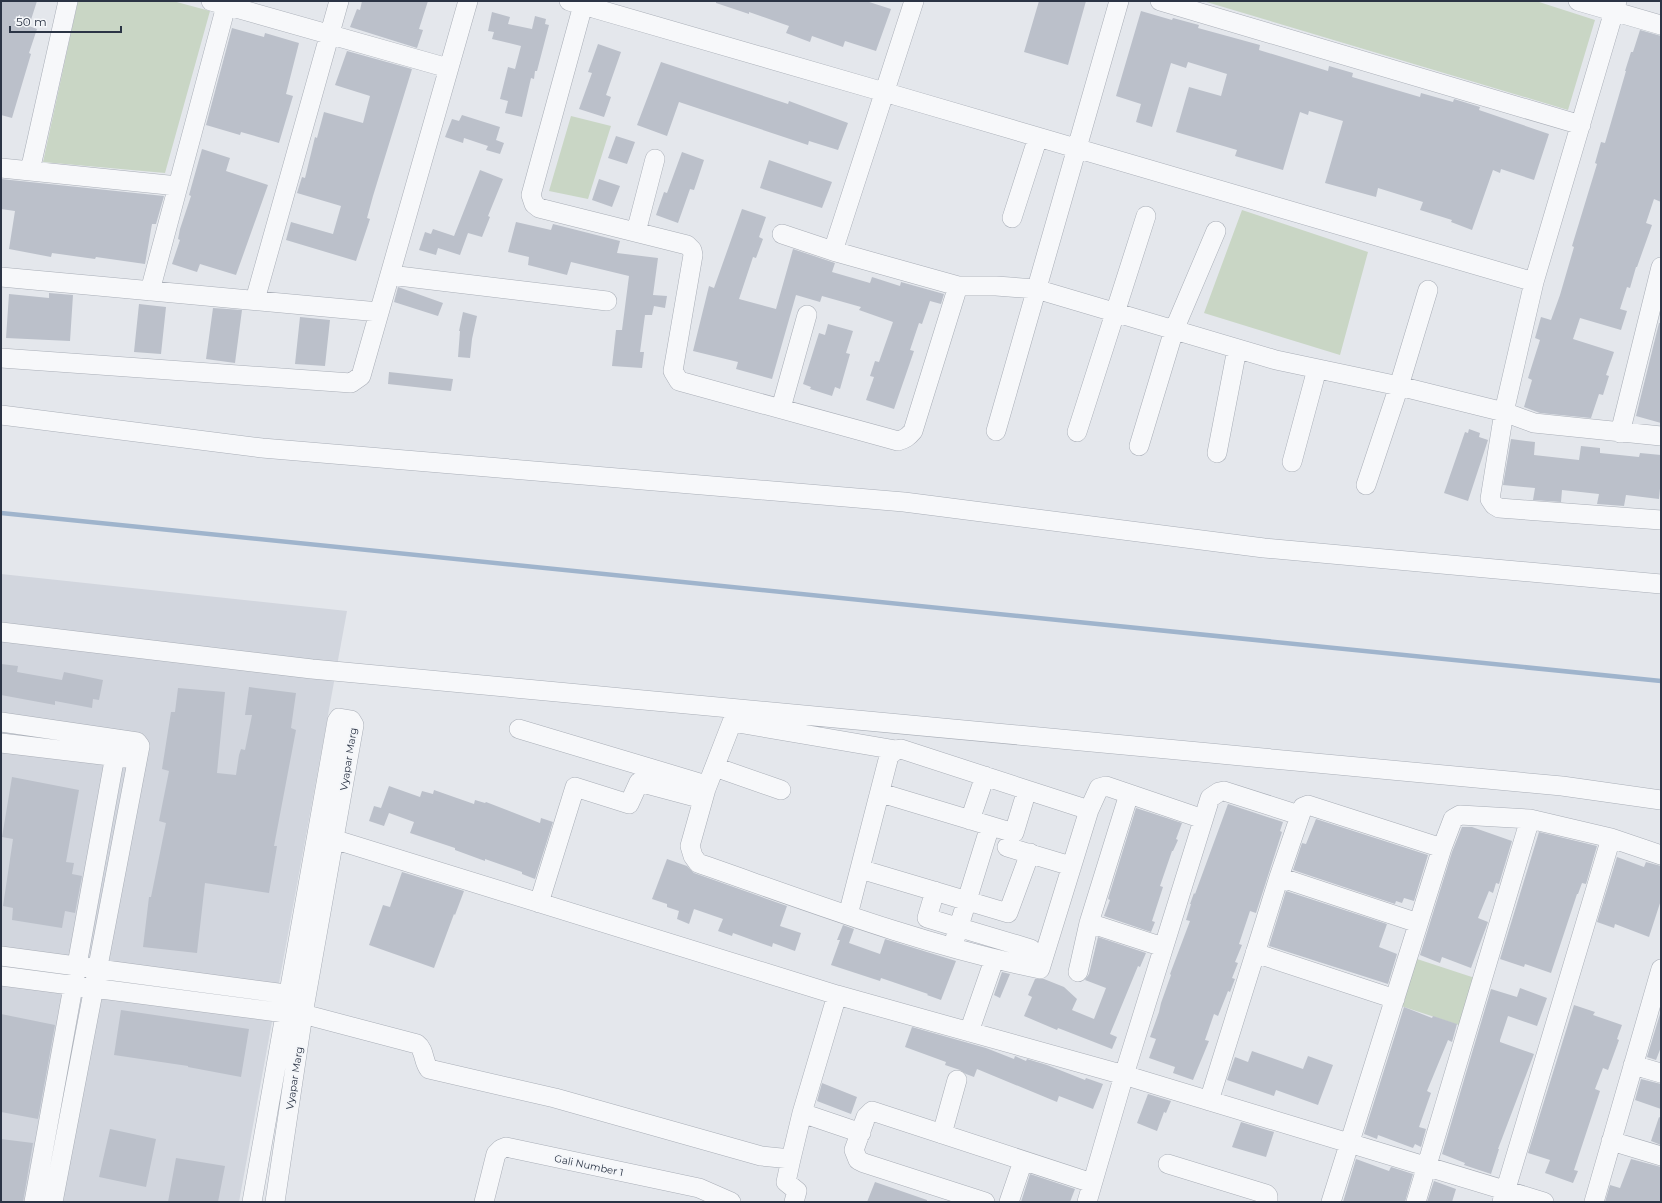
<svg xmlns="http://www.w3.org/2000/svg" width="1662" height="1203" viewBox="0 0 1662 1203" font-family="Montserrat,sans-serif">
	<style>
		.built { fill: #d2d6de }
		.green { fill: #c9d6c5 }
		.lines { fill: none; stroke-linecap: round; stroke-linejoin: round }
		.stream { stroke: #9fb4cc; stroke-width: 4.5 }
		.building { fill: #bbc0ca }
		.minor-casing { stroke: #a9aeb7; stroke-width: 20 }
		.minor { stroke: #f7f8fa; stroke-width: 19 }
		.labels { text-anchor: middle; stroke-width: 3.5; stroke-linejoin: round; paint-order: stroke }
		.street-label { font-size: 10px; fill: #2b3445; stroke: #f4f6f9 }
	</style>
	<rect width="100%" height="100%" fill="#e4e7ec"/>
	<path class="built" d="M1,574L347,611L239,1202H1Z"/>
	<path class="green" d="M78,1H173L210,11L165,173L43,162Z
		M1203,1H1536L1595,20L1568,110Z
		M571,116L611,126L588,199L549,191Z
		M1242,210L1368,252L1340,355L1204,313Z
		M1414,958L1478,979L1462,1026L1398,1005Z"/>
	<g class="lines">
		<path class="stream" d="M1,513L1661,681"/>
	</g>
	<path class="building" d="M1,1H37L29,26L37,29L29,53L31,54L12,118L1,115Z
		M362,1H428L419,29L423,30L417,48L350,27L357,9L360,10Z
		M716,1H866L891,9L876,51L845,41L843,47L812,36L810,42L786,33L789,26L749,12V14L716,3Z
		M1039,1H1086L1068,65L1024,52Z
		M1141,11L1172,20L1173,18L1199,25L1198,28L1260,45L1259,50L1328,71L1329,66L1353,73L1352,77L1420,97L1421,93L1453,102L1454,99L1480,107L1479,110L1549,134L1534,180L1501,169L1500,173L1493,170L1472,230L1451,222L1452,220L1420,210L1423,202L1378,188L1376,197L1325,183L1343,121L1309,111L1308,115L1300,112L1283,170L1235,156L1237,150L1176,132L1189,87L1221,96L1227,74L1188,62L1186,68L1171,63L1152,127L1136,122L1141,104L1116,96Z
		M492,12L510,17L508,24L532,29L535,16L546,19L545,24L549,25L537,71H535L534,79L531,78L522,117L505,113L508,101L500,99L508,67L515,69L521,46L492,39L494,32L488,31Z
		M232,28L264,37L265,33L299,43L286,94L293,96L279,143L241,132L240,135L206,125Z
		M1640,30L1661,36V202L1654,199L1646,223L1652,225L1637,267H1636L1630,288L1627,287L1620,309L1627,311L1621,330L1580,318L1573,339L1614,352L1606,375L1609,376L1603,395L1599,394L1591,418L1540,413L1524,407L1532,380L1528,378L1540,340L1535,338L1541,317L1551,320L1560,295L1574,247L1572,246L1597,164L1595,163L1601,142L1605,143L1626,71H1625L1631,52H1633Z
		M598,44L621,52L606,95L611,97L604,117L579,109L592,73L588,72Z
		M347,51L412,69L373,196L367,218L370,219L356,261L286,240L291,222L333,234L341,206L297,193L302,177L305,178L315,137L317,138L324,112L363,123L370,96L335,85Z
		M661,62L788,104L789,101L848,123L838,150L809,141L808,145L679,102L667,136L637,125Z
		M462,115L500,127L496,140L504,143L500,154L486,150L488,146L464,138L463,143L445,137L452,119L459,121Z
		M616,136L635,142L627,164L608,158Z
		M202,149L230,158L226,171L268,185L236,275L200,264L197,272L172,264L180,240L178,239L180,229L191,196L189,195Z
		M682,152L704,160L694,190L690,189L678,223L656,215L664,192L667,193Z
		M769,160L832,182L822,208L760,188Z
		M480,170L503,179L488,216L490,217L482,237L468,233L460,255L438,248L436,255L419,250L425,232L431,234L433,229L454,236Z
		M1,179L164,196L156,224H152L145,264L96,257L95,259L52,253L51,257L9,249L15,211L1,209Z
		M599,179L620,186L612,207L592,200Z
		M742,209L766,217L759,237L763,239L756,258L753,257L739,299L776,309L793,249L835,263L832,272L870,283L872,277L900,286L901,282L944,294L941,304L930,301L922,324L919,323L910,350L914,351L894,409L866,400L874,377L870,376L875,361L879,362L893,322L859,310L861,307L822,296L820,302L796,295L772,379L736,369L738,362L693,351L709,286L714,288Z
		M516,222L551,230L553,224L620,241L617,253L658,258L653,295L667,296L665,308L654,306L652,315H645L640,352H644L642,368L612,366L616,330H622L629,276L571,262L567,275L528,265L529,257L508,252Z
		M398,287L443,303L438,316L394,302Z
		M49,293L73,295L70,341L6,338L9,294L49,298Z
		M139,304L166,307L161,354L134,352Z
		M213,308L242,310L235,363L206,359Z
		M463,312L477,316L472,339L470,358L458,357L460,331H459Z
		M300,317L330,320L325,366L295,364Z
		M1659,323H1661V423L1636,416Z
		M828,324L853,331L846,353L850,354L840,389L835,387L832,396L810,389L811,387L803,384L819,333L825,335Z
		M389,372L453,379L451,391L388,384Z
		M1469,429L1480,433L1479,437L1488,440L1468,501L1444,493L1465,432L1468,433Z
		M1511,439L1535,442L1534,455L1579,460L1581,446L1600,448V453L1639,457L1640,453L1661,455V478L1659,499L1626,495L1624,506L1597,504L1599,494L1562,490L1561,502L1533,500L1535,488L1503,485Z
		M1,664L18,666L17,672L62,680L64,672L103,680L99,700L93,699L92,708L55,701V705L1,695Z
		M249,687L296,693L291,728L296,730L274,846H277L269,893L205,883L197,953L143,947L149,897H151L166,823L159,821L169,771L162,769L171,712H175L178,688L225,692L217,773L236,775L239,755L241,749L245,750L252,715H245Z
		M12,777L79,790L66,862L74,863L72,874L82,876L75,913L65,911L62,928L12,920L13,908L3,906L13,839L2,837Z
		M389,786L420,797L422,791L433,794L434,790L474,804L475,800L485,803L486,802L540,823L541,818L553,822L535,879L522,874V872L485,859V861L455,850V848L410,833L414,822L389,813L384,826L369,821L374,806L381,808Z
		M1228,804L1283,822L1280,831L1282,832L1256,913L1250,911L1239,944L1242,945L1235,962L1238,963L1232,978L1235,979L1230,992L1228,991L1218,1016L1214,1014L1205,1040L1209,1041L1193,1080L1173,1073L1175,1067L1149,1058L1156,1039L1150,1037L1159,1012L1161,1003L1171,975L1170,974L1190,921L1186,920L1191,904H1190L1194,893L1195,894Z
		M1136,808L1182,823L1176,839L1178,840L1173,851H1172L1160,886L1163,887L1152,921L1155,922L1151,932L1104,916L1110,900L1108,899Z
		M1316,819L1428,855L1414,901L1404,898L1402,903L1396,901L1395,904L1293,870L1302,843L1306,844Z
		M1462,827H1472L1512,841L1499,884L1496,883L1493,893L1489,891L1478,918L1488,922L1471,968L1442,957L1440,963L1420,955L1452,852Z
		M1539,832L1597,846L1586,884L1582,883L1578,894H1577L1551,973L1525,964L1524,967L1500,959Z
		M1617,857L1644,867L1646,862L1661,866V900L1649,937L1615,924L1614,928L1597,922Z
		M667,859L687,866L694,873L787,906L780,926L801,933L795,951L773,943L772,947L733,933L732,936L718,931L723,919L694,909L689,924L677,919L679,911L667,907V904L652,899Z
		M402,872L464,891L455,915L454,914L434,968L369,945L383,905L390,907Z
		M1286,891L1387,924L1379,947L1397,954L1388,984L1269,946Z
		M843,925L854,929L849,943L880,954L885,939L956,961L941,1000L927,995L928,994L881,978L880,981L831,965L840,940H837Z
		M1098,937L1146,953L1140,967L1138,966L1110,1034L1117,1037L1112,1049L1058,1028L1057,1030L1024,1016L1032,997L1028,995L1035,979H1044L1064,987L1077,999L1072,1010L1094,1019L1106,988L1085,980L1089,974Z
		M1002,972L1010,974L1000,998L994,995Z
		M1520,988L1547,998L1537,1026L1508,1016L1500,1040V1042L1534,1054L1498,1149H1499L1491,1174L1464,1165L1465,1163L1442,1154L1491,989L1517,997Z
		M1574,1005L1595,1012L1593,1015L1622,1025L1617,1039L1619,1040L1608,1070L1603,1068L1595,1089L1600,1091L1574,1170L1578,1171L1573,1183L1545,1173L1550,1160L1528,1153Z
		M1404,1007L1432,1018L1433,1016L1457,1024L1452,1042L1448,1040L1427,1091L1431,1093L1419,1127L1426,1129L1421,1147L1415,1144L1413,1148L1378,1135L1377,1139L1364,1134Z
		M121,1010L249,1029L241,1077L188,1067V1066L114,1055Z
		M1,1014L55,1025L38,1119L1,1112Z
		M1660,1014H1661V1047L1656,1060L1647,1057Z
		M912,1027L986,1048L1014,1059L1015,1056L1026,1061L1027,1059L1047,1065L1085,1080L1086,1078L1103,1084L1093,1109L1059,1096L1057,1102L977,1069L974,1077L966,1074L960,1070L945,1065L946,1062L905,1047Z
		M1252,1051L1303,1069L1308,1056L1333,1065L1318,1105L1276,1090L1274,1096L1227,1080L1235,1057L1248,1062Z
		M1641,1079L1661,1084V1109L1635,1100Z
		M822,1083L857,1097L851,1114L817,1101Z
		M1148,1094L1171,1101L1166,1113L1164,1112L1157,1131L1137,1123Z
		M1659,1117L1661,1118V1145L1651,1141Z
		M1241,1122L1274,1132L1266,1157L1232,1147Z
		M110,1129L156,1139L146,1187L99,1177Z
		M1,1139L33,1143L23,1202H1Z
		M176,1158L225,1166L218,1202H168Z
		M1356,1159L1389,1171L1391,1167L1413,1174L1405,1202H1343Z
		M1631,1159L1661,1167V1202H1605L1610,1185L1620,1188Z
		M1030,1174L1075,1189L1070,1202H1021Z
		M1434,1181L1456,1189L1452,1202H1427Z
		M875,1182L927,1200V1202H867Z"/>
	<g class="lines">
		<defs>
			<path id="minor" d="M211,1L448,68
				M569,1L884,92L1534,282
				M1160,1L1581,125
				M1578,1L1661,25
				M1617,1L1534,282L1504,412L1490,499L1494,505L1499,508L1661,520
				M583,5L531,195L534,204L539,208L687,245L692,250L693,255L673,371L679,381L898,441C905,439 908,437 913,431L958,286H996L1036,289L1276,360L1399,386L1504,412L1534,423L1661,436
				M1,168L178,186
				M30,171L68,1
				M1012,218L1038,137
				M636,232L655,159
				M782,234L833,251L958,286
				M833,251L914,1
				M390,275L607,301
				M1,277L379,312
				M150,291L226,6
				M255,300L339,1
				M1,358L351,383L361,376L468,1
				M781,408L807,315
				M1,415L262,448L904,502L1264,548L1661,584
				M996,431L1119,1
				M1077,432L1146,216
				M1620,433L1661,267
				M1139,446L1174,330L1216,231
				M1217,453L1237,349
				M1292,462L1317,369
				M1366,485L1399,386L1428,290
				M1,632L312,669L1562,786L1661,800
				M1,722L137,742L140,746L53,1202
				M519,729L703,784L706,789L690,846L693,856L698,863C810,902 922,945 1040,969L1089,810L1099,788L1106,786L1203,819
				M1,743L127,758
				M715,767L781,790
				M706,789L732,722L896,750
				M881,793L1014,833L1027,790L1089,810
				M970,820L985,776
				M317,834L837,995L1124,1075L1544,1202
				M1007,847L1071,866
				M860,869L1008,913L1030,853
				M1279,877L1418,923
				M935,891L927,918L1031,949
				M539,903L575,787L629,804L639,782L703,799
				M848,915L889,756L896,750L901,749L1027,790
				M1089,923L1163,947
				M955,939L990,826
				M1255,953L1395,999
				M1,956L301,996
				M1078,972L1089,923L1129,794
				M1,976L285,1013L303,1014L417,1044C425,1050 423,1062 429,1069L555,1098L761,1156L791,1159L802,1113L837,995
				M969,1032L994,960
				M1633,1065L1661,1073
				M1209,1101L1279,877L1303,807L1308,805L1442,848
				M802,1113L861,1133
				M942,1134L957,1080
				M1611,1141L1661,1156
				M791,1159L786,1182L797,1191L794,1202
				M1168,1164L1266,1194L1268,1196V1202
				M34,1202L118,739
				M252,1202L337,721L339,718L351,720L354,725L303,1014L275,1202
				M484,1202L496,1154L501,1149L506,1147L699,1188L731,1202
				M985,1202L864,1163L858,1160L854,1150L866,1117L872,1111L1092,1183
				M1009,1202L1023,1161
				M1087,1202L1124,1075L1210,798L1219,792L1224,791L1299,815
				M1331,1202L1442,848L1453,819L1460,815L1530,819L1611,838L1661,855
				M1416,1202L1530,819
				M1502,1202L1611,838
				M1594,1202L1661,969"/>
		</defs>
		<use href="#minor" class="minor-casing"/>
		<use href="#minor" class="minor"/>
	</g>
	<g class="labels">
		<g class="street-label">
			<text transform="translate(348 759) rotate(-81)" y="4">Vyapar Marg</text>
			<text transform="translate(294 1078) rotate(-81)" y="4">Vyapar Marg</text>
			<text transform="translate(589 1165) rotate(12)" y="4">Gali Number 1</text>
		</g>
	</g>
	<rect width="1662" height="1203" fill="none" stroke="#2b3445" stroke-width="4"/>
	<path d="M10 26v6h111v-6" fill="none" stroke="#2b3445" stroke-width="2"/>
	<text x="16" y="26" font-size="12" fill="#2b3445" stroke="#f4f6f9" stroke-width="3" paint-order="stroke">50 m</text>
</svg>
